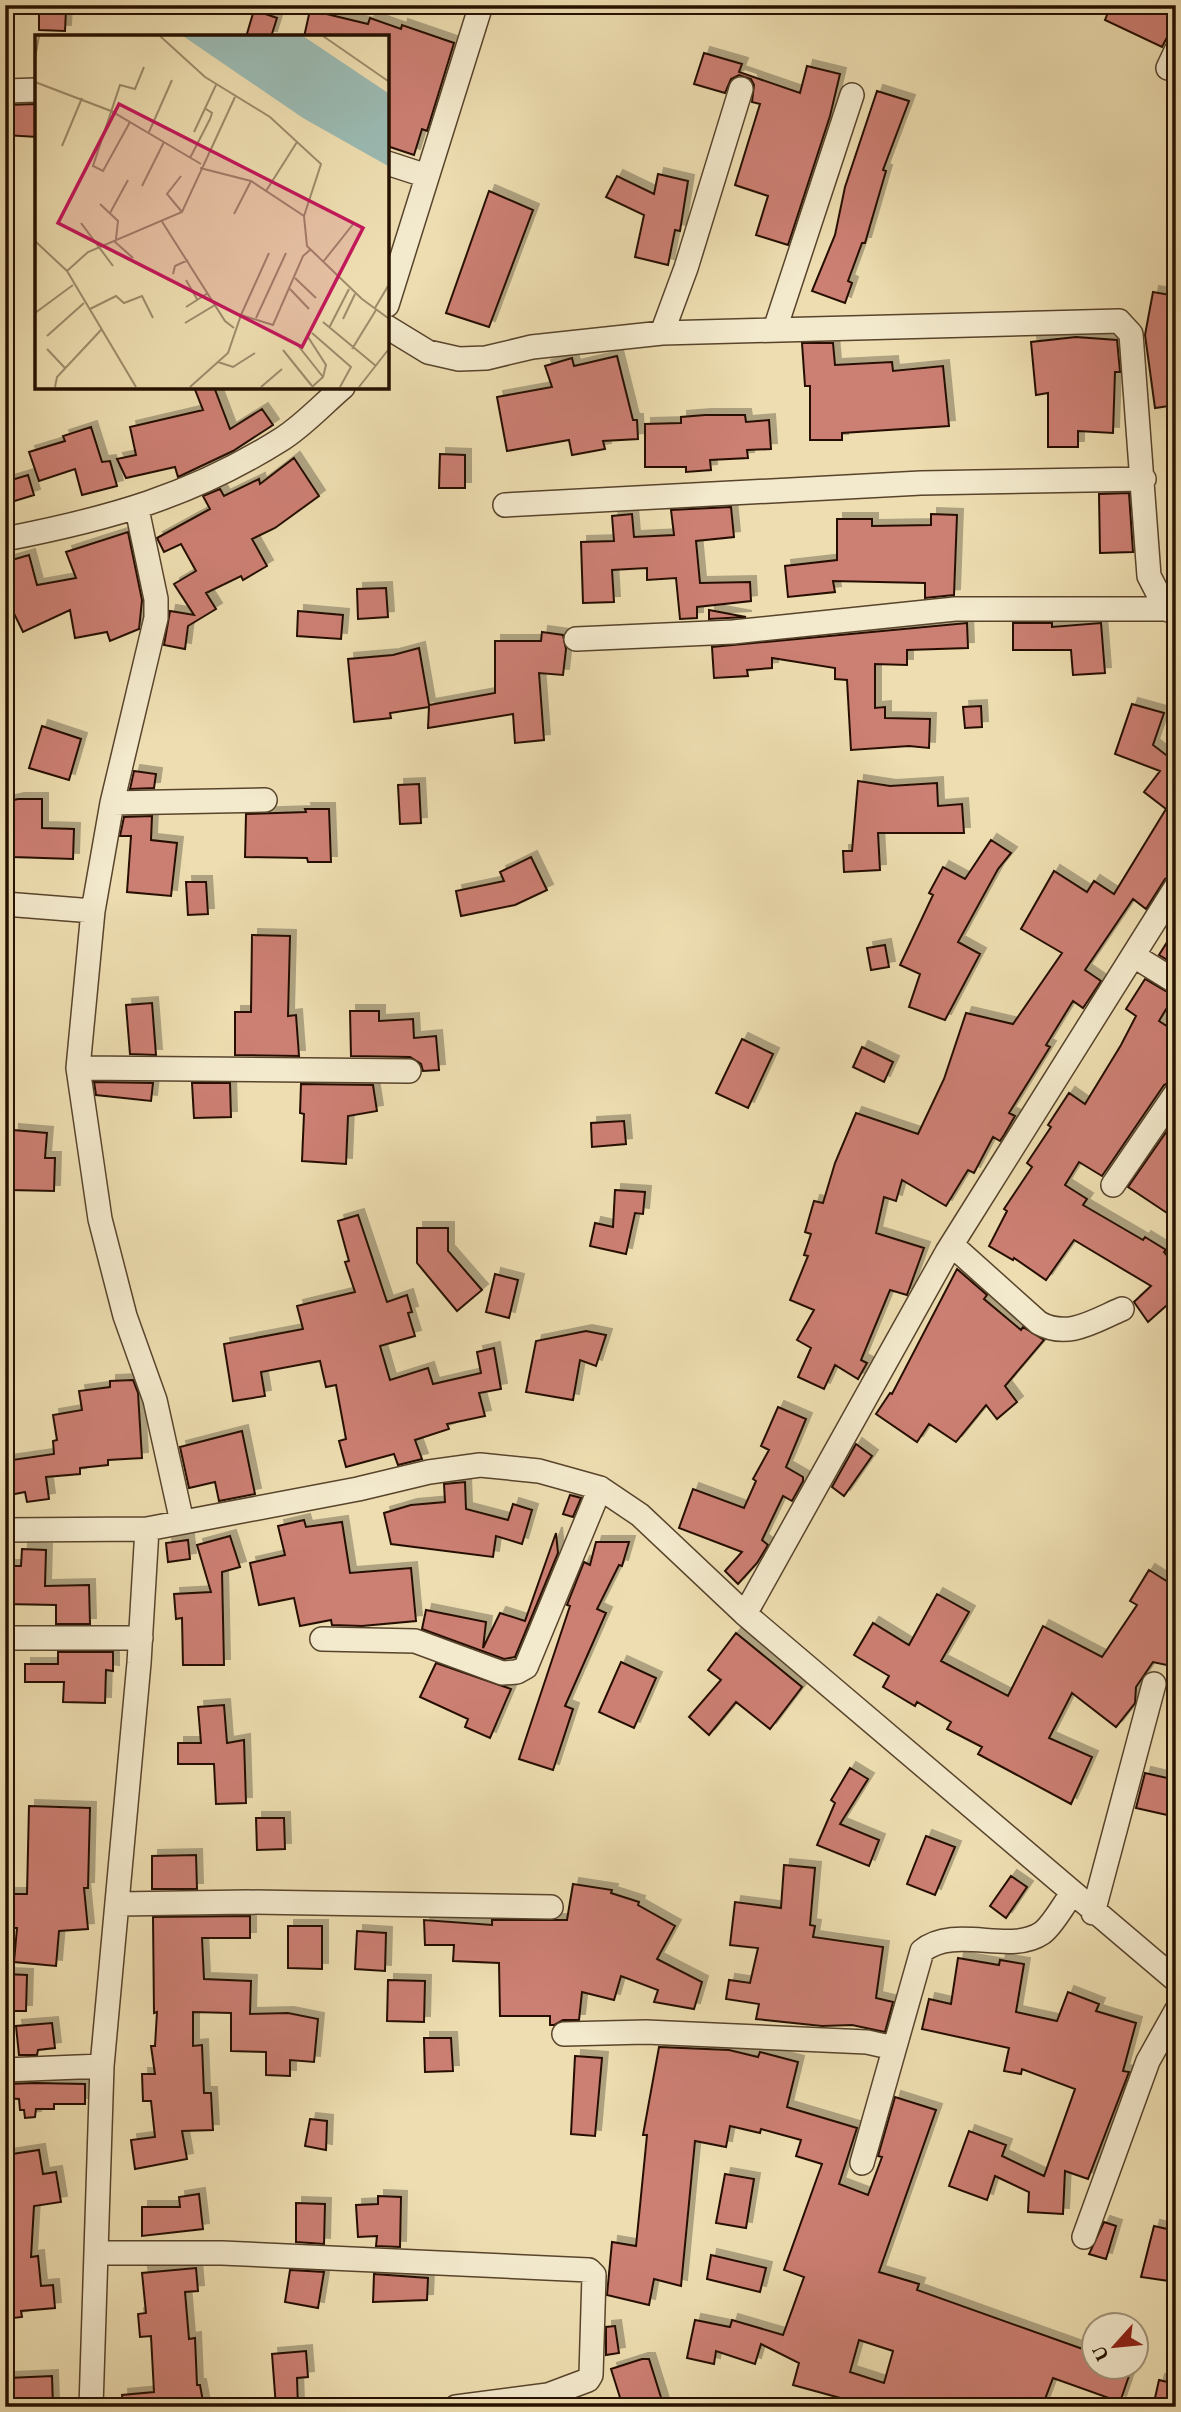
<svg xmlns="http://www.w3.org/2000/svg" width="1181" height="2412" viewBox="0 0 1181 2412" font-family="'EB Garamond',serif">
	<style>
		.building { fill: #cc7f73; stroke: #261100; stroke-width: 2; fill-rule: evenodd; filter: url(#shadow) }
		.lines { fill: none; stroke-linecap: round; stroke-linejoin: round }
		.minor-casing { stroke: #58442c; stroke-width: 26 }
		.minor { stroke: #f3e9cc; stroke-width: 23 }
		.inset-road { fill: none; stroke: #9d8b6a; stroke-width: 2 }
		.view { fill: #c2185b; fill-opacity: 0.15; stroke: #c2185b; stroke-width: 3.5 }
		.inset-edge { fill: none; stroke: #261100; stroke-width: 3.5 }
	</style>
	<defs>
		<filter id="shadow"><feDropShadow dx="6" dy="-6" stdDeviation="0" flood-color="#0004"/></filter>
	</defs>
	<rect width="100%" height="100%" fill="#edddb0"/>
	<filter id="stains"><feTurbulence type="fractalNoise" baseFrequency=".00286" numOctaves="4"/><feColorMatrix values="0 0 0 0 .2 0 0 0 0 .09 0 0 0 0 .02 0 0 0 .5 -.17"/></filter>
	<radialGradient id="worn" r=".72"><stop offset=".6" stop-color="#630" stop-opacity="0"/><stop offset="1" stop-color="#630" stop-opacity=".3"/></radialGradient>
	<!-- building -->
	<path class="building" d="M1111 5H1176V20L1162 47 1105 20Z
		M39 9 66 10 65 31 39 30Z
		M254 10 277 18 271 37H246Z
		M310 10 368 24 370 18 401 29 402 25 454 43 427 131 422 129 414 155 387 146V37H304Z
		M704 53 742 64 739 72 800 93 807 66 840 74 830 116 788 245 756 235 768 196 735 185 760 104 752 102 754 85 751 79 739 75 731 79 725 93 694 84Z
		M877 91 909 101 883 170 886 171 865 243H862L848 281 852 283 845 303 812 291 835 235 845 187Z
		M37 104V137L5 135V105Z
		M658 174 688 181 680 231 675 230 668 265 635 257 644 215 606 197 617 176 654 194Z
		M489 191 533 210 489 327 446 313Z
		M1153 292 1176 296V405L1155 408 1145 335Z
		M1076 337 1117 340 1120 372H1115L1113 433 1078 431V447H1048V393L1036 395 1031 342Z
		M802 343H833L835 365 892 362 893 371 943 366 949 426 842 433V440H810V386H805Z
		M617 356 633 420H637L638 439 603 441 605 449 572 455 569 440 507 451 497 397 552 387 545 366 572 358 574 366Z
		M194 387H214L230 429 262 409 273 425 233 451 178 477 175 467 126 478 117 459 136 455 130 427 203 410Z
		M705 415H745L746 422 769 420 771 449 747 450 748 458 710 460 711 470 686 472V467H645V424L681 423V417Z
		M91 427 102 462 110 461 117 486 82 495 75 469 39 481 29 452 65 441 63 436Z
		M440 454 465 455V488H439Z
		M294 458 319 496 275 528 252 539 267 566 243 580 241 576 206 593 216 609 188 626 185 649 164 645 170 611 194 615 174 584 196 571 181 544 164 552 157 538 210 509 203 496 220 489 224 496 259 479 260 484Z
		M28 475 34 495 5 504V482Z
		M1129 493 1133 552 1100 553 1099 494Z
		M731 507 734 537 696 541 700 583 750 582 751 601 697 607V618L680 619 676 578 647 580V568L612 570 614 602 583 603 581 542 614 541 612 516 632 514 634 537 674 535 671 510Z
		M931 514 957 515 954 595 925 598V583L833 581 835 592 788 597 785 566 837 560V519H872V526L931 525Z
		M128 532 142 600 139 629 110 641 107 632 75 638 70 610 23 632 5 595V562L29 555 37 585 76 578 66 552Z
		M386 588 388 617 358 619 357 589Z
		M709 610 746 617 709 619Z
		M298 611 343 615 341 639 297 636Z
		M967 623 968 648 907 650V665L875 664V708L885 707V718L930 719 929 748 909 746 851 750 847 680 835 679V668L772 658V668L747 670 748 676 714 678 712 647Z
		M1013 623H1052V627L1101 623 1105 673 1073 675 1071 650H1013Z
		M542 632 563 635 566 649 563 675 539 673 544 740 515 743 513 714 428 728 429 707 390 713 391 718 354 722 348 659 393 655 419 648 429 705 495 693V641H541Z
		M1132 704 1164 713 1153 745 1170 758 1176 751V873L1165 879 1146 909 1133 899 1085 970 1101 981 1083 1008 1073 1001 1046 1045 1050 1047 1009 1113 1015 1116 1004 1135 1000 1141 993 1137 974 1173 968 1170 946 1206 902 1180 896 1201 884 1197 876 1233 924 1248 907 1295 890 1290 861 1360 867 1363 858 1379 835 1365 824 1389 798 1377 811 1348 797 1340 814 1310 790 1300 808 1256 804 1255 811 1234 805 1232 814 1201 823 1203 835 1163 856 1113 918 1134 944 1079 966 1013 1013 1024 1062 953 1021 929 1054 871 1087 892 1094 881 1114 894 1166 809 1144 792 1160 771 1115 754Z
		M981 706 982 727 965 728 963 707Z
		M42 726 81 739 69 780 29 768Z
		M134 771 156 774 154 788 130 789Z
		M858 781 890 786 937 783 938 806 962 804 964 833H878L880 870 844 872 843 851H852Z
		M419 784 421 823 400 824 398 785Z
		M18 799H42V828L74 829 73 859 13 857 14 825H5V802Z
		M305 809H329L331 862H308L307 858 245 857 246 814 306 812Z
		M152 816 151 840 177 843 171 896 127 892 131 836H120L124 817Z
		M991 840 1011 853 998 869 958 942 980 954 945 1020 909 1007 920 974 900 965 933 895 929 893 943 867 965 879Z
		M531 857 547 890 515 905 461 916 456 891 504 881 500 872Z
		M186 882H206L208 914 188 915Z
		M1176 928V965L1159 955Z
		M252 935 290 936 288 1016 296 1015 299 1056 235 1055V1012H251Z
		M885 945 889 967 871 970 867 948Z
		M1145 979 1174 996 1159 1021 1176 1032V1079L1164 1085 1102 1176 1079 1162 1065 1185 1087 1199 1083 1205 1143 1240 1145 1237 1166 1250 1164 1252 1176 1266V1297L1148 1322 1134 1302 1151 1286 1074 1240 1046 1280 1014 1258 1013 1260 989 1246 1007 1211 1004 1209 1032 1167 1027 1163 1051 1127 1048 1125 1069 1093 1085 1104 1121 1045 1136 1016 1126 1009Z
		M152 1003 156 1055 130 1054 126 1005Z
		M350 1011H379V1021L413 1019 414 1038 436 1036 439 1070 423 1071 421 1064 410 1057 351 1056Z
		M742 1039 773 1054 748 1108 716 1093Z
		M862 1047 893 1062 884 1082 853 1067Z
		M94 1082 153 1083 151 1101 96 1095Z
		M192 1083H230L231 1117 194 1118Z
		M301 1084 373 1085 377 1111 348 1116 346 1164 302 1161 304 1114 300 1113Z
		M1176 1118V1219L1128 1187Z
		M624 1121 626 1144 592 1147 591 1123Z
		M13 1130 47 1133 45 1158H55L54 1191 10 1190Z
		M615 1190 645 1192 643 1214 635 1213 626 1254 590 1246 595 1223 613 1227Z
		M358 1215 387 1302 407 1295 412 1312 408 1313 415 1336 380 1346 390 1380 428 1368 433 1384 481 1373 477 1352 494 1348 501 1389 479 1393 485 1416 447 1424 449 1429 415 1440 422 1459 398 1465 394 1454 346 1467 339 1441 346 1439 336 1385 326 1387 320 1361 261 1372 265 1396 233 1401 224 1344 303 1329 297 1306 355 1292 345 1262 349 1261 338 1221Z
		M417 1228H448V1251L482 1290 457 1311 417 1263Z
		M957 1269 987 1295 984 1299 1021 1330 1023 1327 1044 1340 1005 1386 1017 1402 997 1419 986 1405 956 1442 929 1424 917 1442 876 1414 890 1393 892 1394Z
		M495 1274 518 1280 509 1318 486 1312Z
		M586 1331 606 1335 596 1366 580 1360 573 1400 526 1392 536 1341Z
		M133 1380 138 1393 142 1458 108 1460V1465L80 1468V1474L46 1477 49 1499 27 1502 25 1492 5 1496V1461L54 1454 53 1441 57 1440 53 1415 82 1410 79 1391 110 1387V1381Z
		M778 1407 806 1419 786 1467 803 1477V1481L792 1501 783 1496 762 1540 768 1545 757 1563 738 1584 725 1571 742 1552 679 1528 693 1489 744 1508 756 1481 753 1479 769 1450 761 1446Z
		M242 1431 255 1494 219 1501 215 1482 189 1488 180 1447Z
		M856 1444 872 1456 844 1496 832 1487Z
		M465 1482 466 1509 508 1520 513 1504 532 1510 522 1544 496 1536 493 1557 391 1544 384 1513 411 1505 445 1502 444 1484Z
		M570 1495 581 1498 573 1517 563 1514Z
		M304 1520 306 1527 342 1522 350 1573 411 1568 416 1621 362 1626 332 1625 331 1620 300 1626 294 1598 259 1605 250 1563 285 1555 278 1526Z
		M556 1533 558 1553 515 1657 504 1659 422 1629 426 1610 486 1622 483 1648 500 1613 525 1621Z
		M230 1536 240 1567 222 1572 224 1665H183L182 1618 176 1619 174 1594 211 1592 197 1545Z
		M188 1540 190 1559 168 1562 166 1543Z
		M596 1542H629L622 1566 619 1565 597 1609 606 1613 565 1706 573 1709 553 1770 519 1759 570 1606 567 1605 584 1562 590 1565Z
		M22 1549 46 1550 45 1586 89 1585 90 1624H56V1605L5 1604V1566H21Z
		M1149 1570 1176 1587V1667L1153 1662 1136 1687 1135 1703 1116 1727 1072 1693 1049 1738 1092 1757 1071 1804 978 1754 982 1747 947 1729 951 1722 917 1702 915 1706 883 1687 889 1676 854 1655 873 1623 909 1645 937 1594 969 1612 941 1661 1008 1696 1043 1626 1102 1657 1137 1605 1130 1601Z
		M736 1633 802 1687 770 1729 736 1702 709 1735 689 1717 721 1680 708 1670Z
		M58 1652H113V1671L106 1670 105 1703 63 1702 64 1682H25V1664H58Z
		M621 1662 656 1678 634 1728 599 1712Z
		M436 1663 511 1689 490 1738 465 1727 468 1719 420 1697Z
		M224 1705 227 1743 244 1740 246 1803 216 1804 214 1764H178V1743H201L198 1707Z
		M850 1768 868 1779 840 1824 879 1840 869 1866 817 1845 835 1803 831 1800Z
		M1145 1773 1176 1780V1817L1136 1808Z
		M29 1806 90 1808 88 1888H84L88 1929 59 1931 56 1966 14 1962 17 1928H5V1894H27Z
		M256 1818H284L285 1849 257 1850Z
		M926 1836 955 1847 935 1895 907 1884Z
		M196 1855 197 1889H152V1856Z
		M784 1865 815 1868 810 1925 815 1926 813 1937 883 1947 876 1998 893 2002 885 2032 852 2025 822 2026 756 2019 759 2004 726 1999 729 1980 750 1983 758 1948 730 1945 735 1902 781 1908Z
		M1011 1876 1027 1887 1006 1918 990 1906Z
		M573 1884 612 1890 611 1893 639 1902 638 1905 675 1926 657 1959 702 1982 694 2009 654 2002 658 1990 621 1976 614 2000 582 1992 579 2020H563L554 2025H550V2016H500L499 1963 453 1961 454 1945H425L424 1920 492 1925V1920H567Z
		M250 1916V1938H202L204 1979 251 1981 250 2014 288 2013 318 2019 314 2062 290 2060V2076L266 2075V2052L231 2051V2013L193 2012V2046L202 2045 204 2093H211L213 2130 182 2131 187 2159 135 2169 131 2140 155 2137 151 2101H143L142 2074H155L151 2046H155L157 2012 154 2013 153 1917Z
		M288 1926H322V1969L288 1968Z
		M357 1931 386 1933 385 1971 355 1969Z
		M958 1958 999 1965 1000 1960 1024 1964 1016 2012 1057 2021 1068 1992 1099 2004 1096 2011 1136 2023 1123 2071 1129 2072 1088 2179 1065 2171 1063 2214 1028 2212 1029 2192 995 2176 987 2200 949 2186 969 2131 1006 2145 1002 2156 1044 2176 1075 2089 1022 2069 1021 2074 1004 2071 1009 2048 922 2029 929 1999 951 2004Z
		M5 1974 27 1975 26 2011H5Z
		M388 1980 425 1981 424 2022 387 2021Z
		M52 2023 55 2048 38 2050 37 2055H19L16 2026Z
		M424 2038H451L453 2071 425 2072Z
		M659 2047 729 2050 758 2057 760 2052 798 2062 787 2107 857 2128 839 2184 868 2195 882 2157 878 2156 895 2097 936 2110 879 2272 919 2284 917 2290 1094 2353V2367H1132L1120 2402 1053 2378 1042 2407H856L843 2402 844 2399 793 2385 799 2363 761 2344 755 2364 716 2351 714 2364 687 2358 695 2320 730 2327 732 2320 783 2335 804 2277 784 2270 822 2164 796 2156 801 2140 761 2129 760 2133 730 2126 726 2147 695 2141 681 2286 654 2279 649 2305 607 2295 612 2242 636 2246 647 2135H643ZM859 2340 893 2351 884 2383 850 2372Z
		M575 2056 602 2058 595 2136 571 2134Z
		M36 2083 85 2084V2104H54V2109H36L35 2117 25 2118 24 2110H20L19 2099 5 2098V2084Z
		M310 2119 327 2121 326 2150 305 2146Z
		M39 2150 43 2174 56 2172 61 2202 34 2206 31 2257 38 2256 41 2286 53 2285 55 2308 21 2311 22 2317 5 2319V2155Z
		M725 2174 754 2179 746 2228 716 2223Z
		M199 2194 203 2229 142 2236V2207H180L179 2197Z
		M378 2196 401 2197 400 2247 376 2246 377 2236 358 2237 356 2205 378 2204Z
		M296 2203 325 2204 324 2244 296 2242Z
		M1104 2222 1116 2226 1106 2259 1089 2254Z
		M1154 2226 1176 2231V2282L1141 2277Z
		M711 2255 766 2268 760 2292 707 2279Z
		M196 2268 198 2291 185 2292 189 2339 195 2338 197 2385H200L204 2407H123L122 2395 154 2392 151 2336 140 2337 138 2314 146 2313 142 2273Z
		M290 2270 324 2272 318 2308 285 2302Z
		M374 2274 428 2278 427 2300 373 2302Z
		M615 2326 619 2353 606 2355V2327Z
		M306 2351 308 2377 297 2378 298 2407H276L272 2354Z
		M642 2359H649L664 2407H623L611 2369Z
		M52 2376 53 2406 10 2407 8 2378Z
		M1159 2380 1176 2384V2407H1153Z"/>
	<g class="lines">
		<!-- minor casing -->
		<g class="minor-casing">
			<path id="minor" d="M1168 68 1176 51
				M5 91 37 90
				M387 163 427 176
				M387 305 481 5
				M387 327 428 352 459 359 486 358 532 347 662 333 1119 321 1131 334 1149 576 1166 609 1176 613
				M775 329 852 95
				M662 333 686 268 741 89
				M505 505 921 483 1144 479
				M137 509 156 599V618L112 803 93 911 78 1068 100 1219 125 1316 155 1400 182 1522
				M5 539C108 519 192 496 282 439 304 425 323 404 343 387
				M576 639 733 632 955 609H1166
				M112 803 265 800
				M5 904 93 911
				M1134 956 1176 982
				M78 1068 409 1071
				M1113 1185 1176 1093
				M952 1245 1039 1323C1068 1339 1094 1321 1122 1309
				M5 1530 147 1529 358 1489 429 1472 480 1465 539 1471 600 1488 640 1515 745 1614 1176 1980
				M745 1614 947 1252 1176 887
				M5 1638H141
				M322 1639 415 1641 502 1673 517 1672 526 1667 600 1488
				M119 1904 247 1902 551 1907
				M1093 1913 1154 1684
				M564 2034 646 2032 867 2042 894 2048
				M5 2070 102 2066
				M862 2163 922 1951C955 1924 1010 1955 1042 1933 1053 1925 1063 1905 1072 1894
				M1084 2237 1148 2061 1176 2011
				M96 2253H222L589 2270 594 2275 591 2375 588 2380 548 2395 456 2407
				M91 2407 102 2066 139 1663 147 1529"/>
		</g>
		<!-- minor -->
		<use href="#minor" class="minor"/>
	</g>
	<!-- overview -->
	<g transform="translate(35 35)">
		<rect width="354" height="354" fill="#edddb0"/>
		<path d="M148 1H268L353 58V131L268 83Z" fill="#9bbab2"/>
		<path class="inset-road" d="M125 1 170 42 235 82 286 129 269 181 272 211 327 264 353 283M288 1 353 46M0 23 4 1M0 47 76 76 166 129M95 87 68 136 58 131 85 50 100 54 109 32M114 97 137 45M159 97 181 50M27 111 47 63M155 123 175 84 177 78 171 74M165 133 216 146 269 181M146 141 132 159 147 177M107 151 129 107M231 156 262 107M65 169 83 186 81 204M75 178 93 145M199 179 216 146M126 185 190 286 199 293M46 188 78 231M0 206 32 236 101 352M79 206 98 223M288 227 319 188M32 236 53 217 147 177 200 62M138 239 140 231 153 225M260 243 281 263M151 245 162 264M255 254 274 274M151 272 173 258M340 273 353 251M55 274 81 261 89 268 107 261 118 283M0 278 38 250M206 280 234 218M221 283 251 218M308 284 320 259M288 287 341 331M150 288 180 270M294 293 314 254M277 298 316 332 305 352M12 301 49 268M273 302 291 330 288 342 277 352M261 308 288 342M12 314 30 333M317 314 341 275M248 315 277 351M183 327 198 332 220 318M20 352 22 342 66 295M155 352 193 318 206 280 238 290 268 221 275 215M226 352 247 334M324 352 353 315"/>
		<path class="view" d="M84 69 328 193 267 312 23 188Z"/>
		<rect width="354" height="354" class="inset-edge"/>
	</g>
	<!-- margin -->
	<rect width="1181" height="2412" fill="none" stroke="#edddb0" stroke-width="28"/>
	<rect x="7" y="7" width="1167" height="2398" fill="none" stroke="#261100" stroke-width="3.5"/>
	<rect x="14" y="14" width="1153" height="2384" fill="none" stroke="#261100" stroke-width="2"/>
	<!-- north arrow -->
	<g transform="translate(1115 2346) rotate(243)"><circle r="33" fill="#f3e9cc" stroke="#a1937a" stroke-width="2"/>
	<path d="M0-5L12 26L0 18L-12 26Z" fill="#8f2418"/>
	<text y="-10" font-size="19" font-weight="bold" text-anchor="middle" fill="#261100">U</text>
	</g>
	<rect width="100%" height="100%" filter="url(#stains)"/>
	<rect width="100%" height="100%" fill="url(#worn)"/>
</svg>
